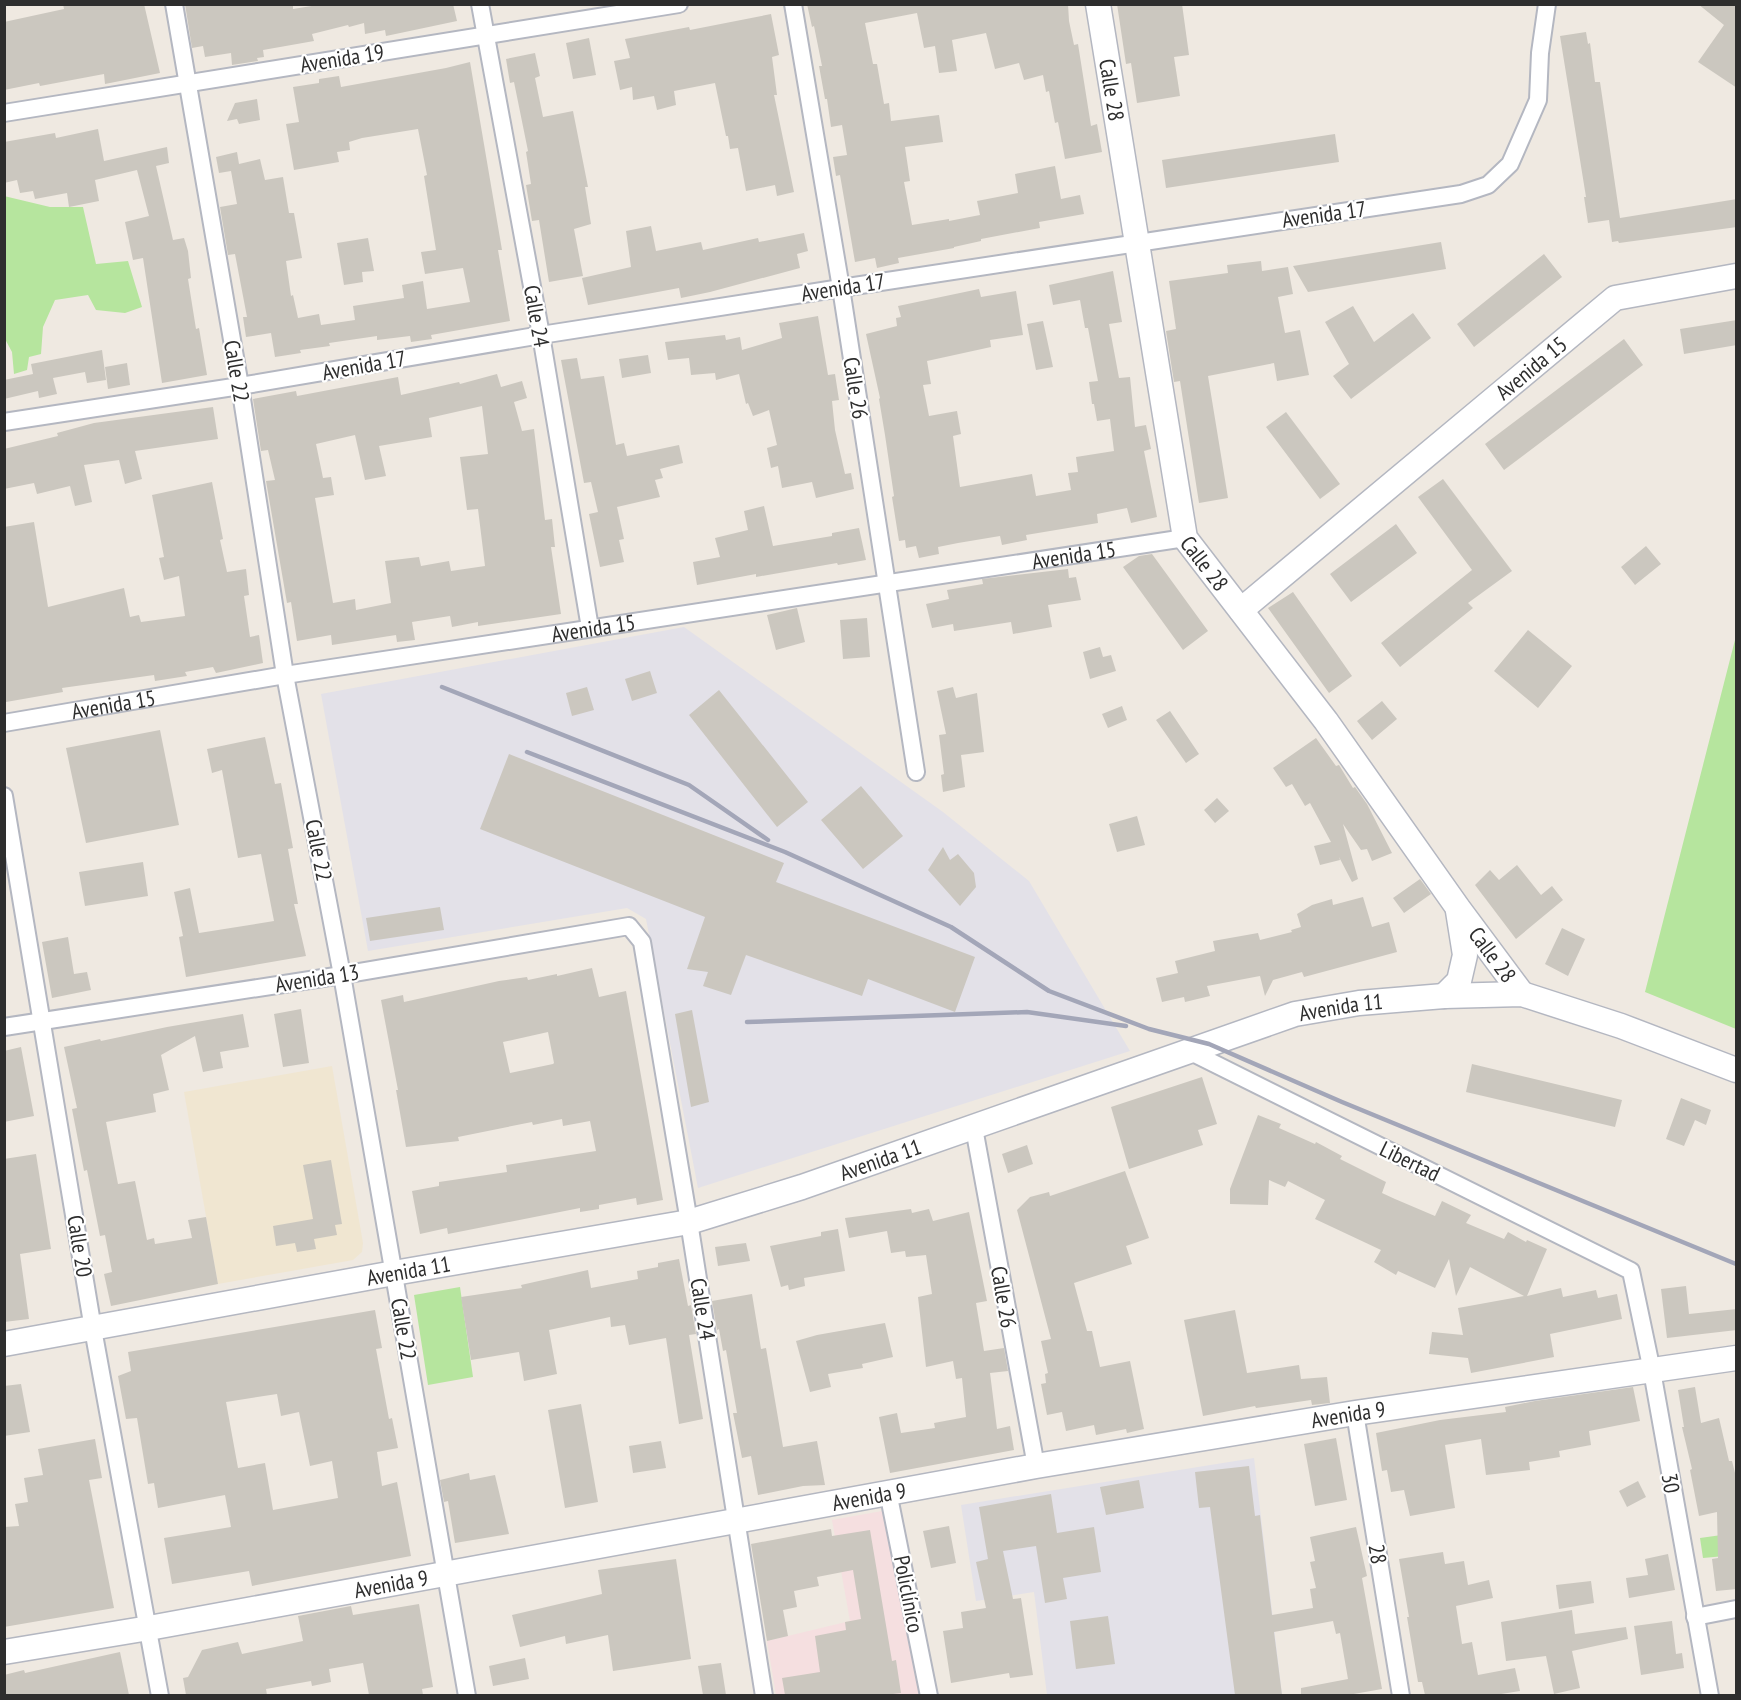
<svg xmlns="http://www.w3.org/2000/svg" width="1741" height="1700" viewBox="0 0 1741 1700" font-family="'PT Sans Narrow',sans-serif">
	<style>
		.industrial { fill: #e3e1e8 }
		.education { fill: #f0e6d1 }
		.medical { fill: #f5dfe0 }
		.green { fill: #b6e59e }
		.building { fill: #cbc7bf; fill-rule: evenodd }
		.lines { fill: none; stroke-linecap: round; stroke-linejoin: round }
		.street-casing { stroke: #b4b7c1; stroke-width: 20 }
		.secondary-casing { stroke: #b4b7c1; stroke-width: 27 }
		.street { stroke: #fff; stroke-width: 16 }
		.secondary { stroke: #fff; stroke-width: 24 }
		.rail { stroke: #a3a6b8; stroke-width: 4.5 }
		.labels { text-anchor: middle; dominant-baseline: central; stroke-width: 4.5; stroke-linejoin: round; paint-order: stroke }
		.street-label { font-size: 22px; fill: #2e2e2e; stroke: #fff }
	</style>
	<rect width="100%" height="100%" fill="#efe9e1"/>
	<!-- industrial -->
	<path class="industrial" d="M684 627 943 812 1029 881 1130 1051 698 1188 646 919 627 908 368 951 321 694Z
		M1254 1458 1282 1695H1047L1034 1592 976 1601 961 1505Z"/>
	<!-- education -->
	<path class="education" d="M332 1066 363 1243 362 1252 353 1260 218 1284 184 1092Z"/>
	<!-- medical -->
	<path class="medical" d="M882 1511 919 1695H776L767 1641 850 1621 832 1520Z"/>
	<!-- green -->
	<path class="green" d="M4 196 50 207H83L96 264 128 261 142 307 125 313 96 310 88 295 55 300 43 327 41 354 29 357 27 370 14 374 12 352 5 339Z
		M1736 636V1029L1645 992Z
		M460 1287 473 1377 428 1385 414 1295Z
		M1736 1533V1555L1703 1558 1700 1538Z"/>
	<!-- building -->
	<path class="building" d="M63 4H144L160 73 105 84 104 74 40 86 39 83 4 90V22L64 9Z
		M185 4H293V9L324 4H453L457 21 386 36 385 30 365 34 364 23 349 27 348 25 312 34 314 41 263 50 264 57 257 58 258 61 232 65 231 53 205 57 203 46 192 48Z
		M807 4H1068L1069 21 1074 45 1078 44 1091 126 1097 124 1102 152 1065 159 1058 122 1055 123 1049 91 1046 92 1043 75 1024 80 1019 63 995 69 986 33 952 40 957 71 939 73 935 46 924 48 917 13 865 23 873 64H877L884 104 889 103 891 121 939 115 943 142 905 147 910 181 904 182 912 225 949 219V221L980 215 977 201 1018 193 1015 174 1055 166 1061 199 1080 195 1084 214 1039 222 1040 228 981 239V241L954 247V248L898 258 899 263 877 268 875 258 855 262 840 175 836 176 833 157 847 155 842 125 831 127 827 99H825L819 66H822L814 26 812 27Z
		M1117 4H1182L1189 55 1174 57 1180 96 1137 103 1131 63 1126 64Z
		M1698 4H1737V88L1698 62 1724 25Z
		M771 14 779 55 772 57 777 95H774L794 192 777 196 775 185 746 191 738 148 730 149 728 136H726L715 83 674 91 676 105 657 110 654 96 633 100 632 87 620 90 614 61 630 58 625 39 689 27 690 30Z
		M1586 32 1588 44 1590 43 1595 82H1600L1620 218 1737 199V227L1619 243 1618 241 1612 242 1609 220 1588 223 1584 197H1586L1560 36Z
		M589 38 596 75 573 79 566 43Z
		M535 53 540 76 535 78 543 117 573 111 588 187H585L591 224 574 229 583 276 549 282 539 220 532 221 526 185 531 184 526 152 528 151 514 82 510 83 506 59Z
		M470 62 502 250H498L510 321 431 335 432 339 411 342 410 336 377 340V336L329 343 330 346 300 350 301 353 275 357 271 333 246 337 243 317H247L235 254 228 255 220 207 237 204 231 171 219 173 216 157 237 152 239 164 260 159 265 180 283 177 289 213H294L302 258 286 261 291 296 293 295 298 318 319 314 321 325 355 320 353 306 404 298 402 285 423 281 427 309 470 302 463 268 425 274 421 252 436 250 424 176 427 175 418 129 362 138 349 142 350 150 337 152 339 162 294 170 286 124 299 122 293 87 319 83V79L339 76 341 87 446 68Z
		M257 99 260 120 239 124 237 119 227 121 235 103Z
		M98 129 104 161 167 147 169 163 156 166 173 240 184 238 188 251 191 278 188 279 196 329 199 328 207 375 162 383 143 258 133 260 125 222 149 216 137 170 95 180 99 201 69 207 67 193 35 199 33 191 20 193 17 180 4 183V142L55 133 56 138Z
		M1335 134 1339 162 1166 188 1162 160Z
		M651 226 656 251 701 242 703 250 758 238 759 242 804 233 808 251 797 254 800 268 710 292 681 298 679 288 588 305 582 278 631 267 626 231Z
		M368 238 374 271 362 272 363 282 344 285 337 243Z
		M1441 242 1446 269 1308 292 1293 266Z
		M1544 254 1562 277 1474 347 1457 324Z
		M1261 261 1262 271 1288 267 1293 294 1278 297 1285 333 1300 330 1309 375 1277 381 1274 363 1208 376 1228 498 1199 503 1180 381 1174 382 1166 331 1176 329 1169 281 1228 273 1227 265Z
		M1113 271 1122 322 1109 324 1119 378 1130 377 1135 427 1146 425 1151 449 1144 451 1157 517 1131 523 1127 508 1097 514 1098 523 1026 535 1027 540 1002 545 1000 536 958 543 938 547 939 554 919 558 916 546 906 548 905 540 899 541 892 497 894 496 885 435 879 399 880 398 866 334 897 326 896 318 901 317 898 306 979 289 981 297 1016 291 1023 335 990 340 991 347 927 361 931 384 923 385 929 416 957 411 961 434 953 436 960 487 1032 474 1036 496 1071 490 1068 473 1078 472 1076 457 1114 451 1110 419 1097 421 1094 404H1092L1089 382 1098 381 1088 328H1085L1080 300 1053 305 1049 285Z
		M1353 306 1374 342 1413 313 1431 338 1351 399 1333 376 1349 364 1325 322Z
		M818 316 828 375 835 374 839 400 832 401 835 430 845 474 851 473 854 489 816 498 812 482 782 488 778 466 771 468 767 448 777 445 769 410 753 416 748 403 746 404 739 374 716 380 715 373 691 375 689 358 668 360 665 342 725 335 726 340 740 337 742 350 782 338 779 323Z
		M1737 320V345L1684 354 1680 329Z
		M1043 321 1053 367 1036 370 1027 324Z
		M1624 339 1643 365 1504 470 1485 444Z
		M102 350 106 380 87 383 85 372 53 378 57 394 39 398 38 391 4 399V380L33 374 31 364Z
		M648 355 651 373 622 378 619 359Z
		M577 358 581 379 604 376 616 445 624 443 627 456 679 445 683 463 660 469 663 478 655 480 660 497 617 507 624 539 619 540 624 562 600 567 589 514 598 512 591 482 584 483 561 360Z
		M127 363 130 385 108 389 105 367Z
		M497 374 501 387 522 381 527 398 514 402 522 431 534 429 545 520 552 519 555 547H551L561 614 478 626V622L452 627 450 616 412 622 415 640 397 642 396 635 332 645 331 635 297 641 291 602 287 603 266 481 275 480 268 450 261 451 253 399 296 391 297 396 398 377 401 395 459 382 460 384ZM482 406 488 454 460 457 467 510 478 509 485 566 451 571 449 561 421 566 419 557 385 561 391 603 356 610 355 599 333 603 315 498 334 495 331 477 323 478 316 444 355 435 365 480 386 476 379 446 432 437 429 418Z
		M213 407 218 439 135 451 142 479 125 484 119 460 84 465 92 502 75 506 70 486 37 494 34 483 4 489V449L58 436 57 433 94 423Z
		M1286 412 1340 484 1320 499 1266 427Z
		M1443 479 1512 571 1468 603 1473 608 1400 667 1381 643 1472 570 1418 497Z
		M212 482 223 539 220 540 227 572 246 569 249 595 244 596 250 637 259 635 263 663 216 673 213 667 185 672 187 676 155 681 154 675 62 688 63 692 6 702 4 694V527L34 522 48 607 124 588 130 617 139 615 141 622 185 616 179 576 164 580 159 558 164 557 152 495Z
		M764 506 773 546 832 536V533L859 528 866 560 838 565 837 563 756 577V574L697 585 693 562 720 557 715 538 748 530 744 511Z
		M1396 524 1417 553 1351 602 1330 574Z
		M1646 546 1661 564 1635 585 1621 567Z
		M1152 554 1208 631 1183 650 1123 567 1139 556Z
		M1068 569 1069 578 1076 577 1081 600 1048 605 1052 627 1013 634 1011 622 954 631 953 624 932 628 926 604 949 599 947 590 983 584 982 579Z
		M1293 592 1352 676 1329 693 1268 608Z
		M797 608 805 642 776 650 767 615Z
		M867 618 870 657 843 659 840 620Z
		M1528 630 1572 666 1538 708 1494 671Z
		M1100 647 1103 657 1111 655 1116 671 1090 679 1083 652Z
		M650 671 657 693 632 701 625 679Z
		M587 687 594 710 572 716 566 693Z
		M953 687 956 698 977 693 984 752 961 755 965 787 943 792 941 775 944 774 939 735 946 734 937 691Z
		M719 690 808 802 777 827 689 715Z
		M1382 701 1397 719 1372 740 1357 721Z
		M1122 706 1127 720 1108 728 1102 714Z
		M1170 711 1199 754 1186 763 1156 720Z
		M160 730 179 825 86 843 66 748Z
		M265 737 275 784 281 783 293 848 288 849 298 904H294L306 956 186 977 179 937 183 936 174 892 190 888 199 933 274 921 261 854 238 858 222 770 212 773 207 749Z
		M1316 738 1336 766 1339 765 1353 788 1355 787 1367 804 1392 853 1372 861 1367 849 1361 850 1343 824 1358 879 1352 882 1339 857 1340 860 1320 865 1314 846 1331 842 1310 803 1305 806 1292 784 1286 787 1273 768Z
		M509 754 784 863 776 882 975 957 955 1012 868 979 862 996 746 955 731 995 703 986 708 972 687 969 705 917 480 829Z
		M861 786 903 836 863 869 821 820Z
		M1217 798 1229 811 1215 823 1204 810Z
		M1137 816 1145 845 1117 852 1109 824Z
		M943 847 950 860 958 854 974 873 976 887 960 906 928 870Z
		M143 862 148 896 85 906 79 872Z
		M1517 865 1541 895 1552 886 1563 900 1516 939 1475 885 1490 870 1499 880Z
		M1420 879 1431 894 1404 913 1393 898Z
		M1363 897 1372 927 1389 922 1397 952 1304 977 1302 972 1273 980 1265 996 1260 976 1207 986 1210 996 1185 1002 1184 997 1162 1002 1156 978 1178 973 1175 961 1215 951 1213 941 1258 933 1260 940 1292 932 1291 930 1301 927 1297 914 1312 905 1332 899 1333 905Z
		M440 907 444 930 370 941 366 918Z
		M1562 928 1585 939 1568 976 1545 964Z
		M68 937 74 974 87 972 91 990 52 998 42 942Z
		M592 968 599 997 626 991 663 1200 637 1205 636 1198 599 1205V1209L580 1212V1208L448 1234 447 1228 420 1234 412 1191 439 1186V1182L507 1172 506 1165 596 1151 590 1121 563 1126 562 1119 533 1125 532 1122 458 1137 459 1141 406 1147 396 1090H398L381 1000 403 995 404 1002 499 981 527 977 528 980 557 974V976ZM548 1032 554 1063 553 1064 510 1073 503 1042Z
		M301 1009 309 1063 283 1067 274 1014Z
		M692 1010 709 1102 691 1107 675 1014Z
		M243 1014 249 1047 220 1052 223 1068 203 1072 195 1036 161 1055 169 1090 153 1094 156 1112 106 1122 118 1184 135 1181 147 1240 154 1238 155 1244 192 1238 188 1220 206 1217 218 1284 111 1306 104 1274 112 1272 105 1235 100 1236 87 1170 84 1171 72 1109 77 1108 64 1047 100 1039 101 1041 167 1027Z
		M21 1047 34 1116 4 1122V1051Z
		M1472 1064 1622 1100 1615 1127 1466 1092Z
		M1202 1077 1217 1124 1198 1130 1203 1145 1129 1169 1111 1107Z
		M1681 1098 1711 1110 1706 1125 1695 1120 1684 1146 1666 1139Z
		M1258 1115 1281 1124 1279 1128 1315 1144 1316 1142 1342 1156 1340 1159 1386 1182 1382 1193 1395 1199 1435 1216 1442 1201 1471 1215 1466 1223 1504 1239 1508 1232 1526 1242 1527 1240 1547 1249 1527 1296 1561 1288 1563 1297 1596 1290 1598 1298 1617 1294 1622 1319 1550 1334 1554 1357 1471 1373 1468 1358 1429 1354 1432 1332 1463 1335 1458 1308 1524 1296 1470 1267 1456 1296 1449 1259 1435 1288 1398 1271 1396 1275 1374 1262 1381 1250 1315 1219 1325 1200 1288 1181 1285 1187 1269 1180 1268 1205 1230 1204V1189Z
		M1027 1145 1033 1164 1008 1173 1002 1154Z
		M36 1154 51 1249 20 1254 29 1319 4 1322V1159Z
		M331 1160 342 1224 335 1225 337 1235 314 1239 316 1249 297 1252 295 1243 276 1246 273 1226 313 1219 303 1165Z
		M1125 1171 1149 1238 1126 1246 1132 1264 1074 1283 1087 1331H1092L1100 1367 1130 1361 1144 1429 1127 1433 1126 1429 1096 1435 1094 1425 1066 1431 1062 1412 1047 1415 1041 1384 1046 1383 1045 1374 1048 1373 1041 1341 1051 1339 1017 1210 1030 1197 1049 1192 1050 1196Z
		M911 1209 912 1213 929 1209 933 1221 969 1212 987 1301 976 1303 984 1351 1004 1348 1008 1371 990 1373 997 1429 1010 1426 1014 1450 890 1473 879 1417 897 1413 901 1433 935 1428 934 1423 966 1417 962 1378 956 1379 953 1361 926 1367 918 1297 932 1294 926 1255 906 1257 905 1251 891 1253 887 1231 849 1238 845 1218Z
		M838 1229 845 1271 804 1278 805 1286 789 1290 788 1285 781 1287 770 1246 821 1236V1232Z
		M746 1243 750 1261 718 1266 715 1247Z
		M679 1259 688 1306 691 1305 696 1334 689 1335 703 1419 679 1424 666 1338 629 1345 625 1325 611 1327 610 1317 549 1330 557 1374 524 1381 519 1352 471 1360 461 1297 522 1288 521 1285 588 1270 591 1288 638 1279 637 1271 658 1267V1263Z
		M1686 1286 1689 1314 1737 1309V1330L1667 1338 1661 1289Z
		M752 1294 761 1349 766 1348 783 1447 817 1441 825 1485 803 1486 758 1495 751 1456 742 1458 733 1413H737L726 1350 723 1351 719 1329 717 1330 712 1301Z
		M375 1310 382 1348 376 1349 389 1419 392 1418 398 1448 377 1452 382 1486 397 1482 411 1556 252 1586 249 1571 172 1584 164 1538 231 1527 225 1495 158 1508 154 1483 148 1484 137 1418 126 1419 118 1376 131 1371 128 1352ZM277 1394 281 1416 299 1412 310 1466 332 1461 338 1498 273 1510 265 1463 238 1468 226 1402Z
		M1235 1310 1247 1373 1299 1365 1301 1379 1327 1377 1330 1403 1312 1405 1311 1400 1256 1408 1255 1406 1203 1416 1184 1320Z
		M885 1323 893 1357 862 1364 863 1368 828 1374 831 1387 810 1392 796 1341 817 1335Z
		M21 1384 30 1432 4 1436V1386Z
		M1633 1387 1640 1421 1589 1431 1591 1445 1559 1451 1560 1457 1529 1462 1530 1470 1486 1475 1481 1439 1445 1445 1455 1508 1410 1516 1404 1490 1391 1492 1387 1470 1382 1471 1376 1433 1440 1420 1506 1412 1505 1407 1535 1401Z
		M1695 1387 1701 1423 1719 1418 1729 1461H1732L1737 1481V1589L1716 1591 1712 1559 1718 1558 1717 1512 1699 1516 1690 1470 1692 1469 1682 1427H1684L1678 1390Z
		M581 1404 598 1502 565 1508 548 1410Z
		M1336 1438 1347 1500 1315 1506 1304 1444Z
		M95 1439 102 1478 89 1480 114 1608 4 1627V1527L19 1526 15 1504 28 1502 24 1478 43 1475 38 1449Z
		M661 1441 666 1468 633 1473 629 1446Z
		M1249 1466 1255 1516 1260 1515 1272 1615 1313 1608 1310 1589 1316 1588 1310 1562 1315 1561 1310 1537 1356 1527 1367 1576 1362 1578 1382 1689 1348 1695H1301V1688L1348 1679 1340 1633 1336 1634 1333 1621 1274 1632 1282 1695H1235L1210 1507 1199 1508 1195 1472Z
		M469 1473 470 1480 495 1475 509 1534 455 1543 448 1501 444 1502 440 1480Z
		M1139 1480 1144 1508 1106 1515 1100 1487Z
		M1638 1481 1646 1497 1627 1507 1619 1491Z
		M1051 1494 1057 1533 1094 1527 1101 1572 1063 1578 1067 1599 1045 1603 1036 1546 1003 1551 1013 1599 1021 1598 1033 1675 1010 1678 1009 1673 951 1683 943 1631 963 1628 961 1612 986 1608 976 1562 988 1559 979 1507Z
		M949 1526 956 1563 931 1568 923 1531Z
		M831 1529 832 1536 870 1530 892 1661 896 1660 901 1693 885 1695H785L782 1678 820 1672 815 1636 846 1630 845 1622 861 1619 853 1570 817 1577 819 1586 794 1591 797 1607 783 1610 788 1636 767 1641 751 1544Z
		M1443 1552 1445 1564 1464 1561 1468 1585 1489 1580 1493 1598 1456 1606 1462 1644 1472 1642 1478 1675 1515 1668 1520 1691 1495 1695H1425L1422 1682H1418L1407 1617H1409L1399 1559Z
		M1668 1554 1675 1590 1629 1598 1626 1578 1648 1575 1645 1559Z
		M676 1559 691 1659 613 1671 608 1635 566 1644 565 1636 520 1647 512 1615 602 1594 598 1570Z
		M1591 1581 1594 1603 1559 1609 1556 1585Z
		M419 1604 433 1687 422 1689 423 1695H369L363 1663 329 1669 331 1682 312 1686 311 1681 266 1689 267 1695H186L183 1678 188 1677 202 1650 238 1642 242 1654 303 1641 298 1616 351 1606 353 1615Z
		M1572 1610 1575 1634 1626 1627 1628 1639 1572 1651 1580 1688 1554 1694 1546 1656 1506 1661 1501 1622Z
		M1108 1616 1115 1664 1076 1669 1070 1621Z
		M1672 1621 1676 1654 1682 1653 1684 1668 1641 1675 1634 1626Z
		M120 1652 129 1695H4V1675L24 1670 25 1673Z
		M525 1658 529 1679 493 1686 489 1666Z
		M721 1663 726 1695H703L698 1666Z"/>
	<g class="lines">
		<!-- street casing -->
		<g class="street-casing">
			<g id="street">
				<path d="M174 4 240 386 285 675 342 975 467 1696"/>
				<path d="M480 4 541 335 590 628"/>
				<path d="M793 4 841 288 916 772"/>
				<path d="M4 113 679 4"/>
				<path d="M4 422 240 386 541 335 841 288 1461 194 1488 185 1510 164 1538 100 1540 53 1547 4"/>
				<path id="s1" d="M4 723 285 675 1185 538"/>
				<path d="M4 796 93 1329 160 1696"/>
				<path d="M4 1027 342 975 629 926 642 942 689 1222 764 1696"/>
				<path d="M1189 1051 1631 1271 1652 1371 1710 1696"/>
				<path d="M974 1128 1036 1466"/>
				<path d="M1355 1413 1401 1696"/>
				<path d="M888 1492 929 1696"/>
				<path d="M1695 1617 1736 1609"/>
			</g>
		</g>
		<!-- secondary casing -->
		<g class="secondary-casing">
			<g id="secondary">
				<path id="s2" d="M1098 4 1185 538 1326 721 1458 908 1522 994"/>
				<path id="s3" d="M1241 610 1615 298 1736 276"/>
				<path d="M1444 996 1459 981 1465 955 1458 911"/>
				<path id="s4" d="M4 1344 394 1273 689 1222 802 1187 1295 1014 1359 1003 1444 996 1522 994 1621 1026 1736 1070"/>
				<path id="s5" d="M4 1652 149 1628 1036 1466 1355 1413 1736 1358"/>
			</g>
		</g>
		<!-- street -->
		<use href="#street" class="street"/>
		<!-- secondary -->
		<use href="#secondary" class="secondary"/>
		<!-- rail -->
		<path class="rail" d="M442 687 689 785 768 840
			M527 752 785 852 951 927 1049 991 1149 1029 1209 1044 1342 1102 1736 1264
			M747 1022 1027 1012 1126 1026"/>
	</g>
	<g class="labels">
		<!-- street labels -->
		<g class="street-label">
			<text transform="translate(342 58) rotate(-9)">Avenida 19</text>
			<text stroke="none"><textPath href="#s2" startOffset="87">Calle 28</textPath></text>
			<text transform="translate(1324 214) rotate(-8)">Avenida 17</text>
			<text transform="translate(843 287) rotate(-9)">Avenida 17</text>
			<text transform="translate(537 316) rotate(80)">Calle 24</text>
			<text transform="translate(364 365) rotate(-10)">Avenida 17</text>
			<text stroke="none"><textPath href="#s3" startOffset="378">Avenida 15</textPath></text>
			<text transform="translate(237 371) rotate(80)">Calle 22</text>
			<text transform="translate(856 388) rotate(81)">Calle 26</text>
			<text stroke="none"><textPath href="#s1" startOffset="1083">Avenida 15</textPath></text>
			<text stroke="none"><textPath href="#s2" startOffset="573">Calle 28</textPath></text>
			<text stroke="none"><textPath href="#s1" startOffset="597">Avenida 15</textPath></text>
			<text stroke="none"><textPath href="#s1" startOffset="111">Avenida 15</textPath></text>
			<text transform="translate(319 850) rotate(79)">Calle 22</text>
			<text stroke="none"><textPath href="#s2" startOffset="1059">Calle 28</textPath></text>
			<text transform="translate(317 978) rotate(-9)">Avenida 13</text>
			<text stroke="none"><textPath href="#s4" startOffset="1383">Avenida 11</textPath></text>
			<text stroke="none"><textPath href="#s4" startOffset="897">Avenida 11</textPath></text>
			<text transform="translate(1410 1161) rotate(26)">Libertad</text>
			<text transform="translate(80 1246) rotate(81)">Calle 20</text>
			<text stroke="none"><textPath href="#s4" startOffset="411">Avenida 11</textPath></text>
			<text transform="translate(1004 1297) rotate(80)">Calle 26</text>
			<text transform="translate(703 1309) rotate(81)">Calle 24</text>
			<text transform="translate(404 1329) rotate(80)">Calle 22</text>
			<text stroke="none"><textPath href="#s5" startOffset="1365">Avenida 9</textPath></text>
			<text transform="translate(1671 1483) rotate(80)">30</text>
			<text stroke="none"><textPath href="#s5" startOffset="879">Avenida 9</textPath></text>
			<text transform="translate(1378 1554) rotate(81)">28</text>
			<text stroke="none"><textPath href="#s5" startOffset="393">Avenida 9</textPath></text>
			<text transform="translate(909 1594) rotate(79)">Policlínico</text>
		</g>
	</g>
	<!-- border -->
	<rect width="1741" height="1700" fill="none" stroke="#2e2e2e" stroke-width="12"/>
</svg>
